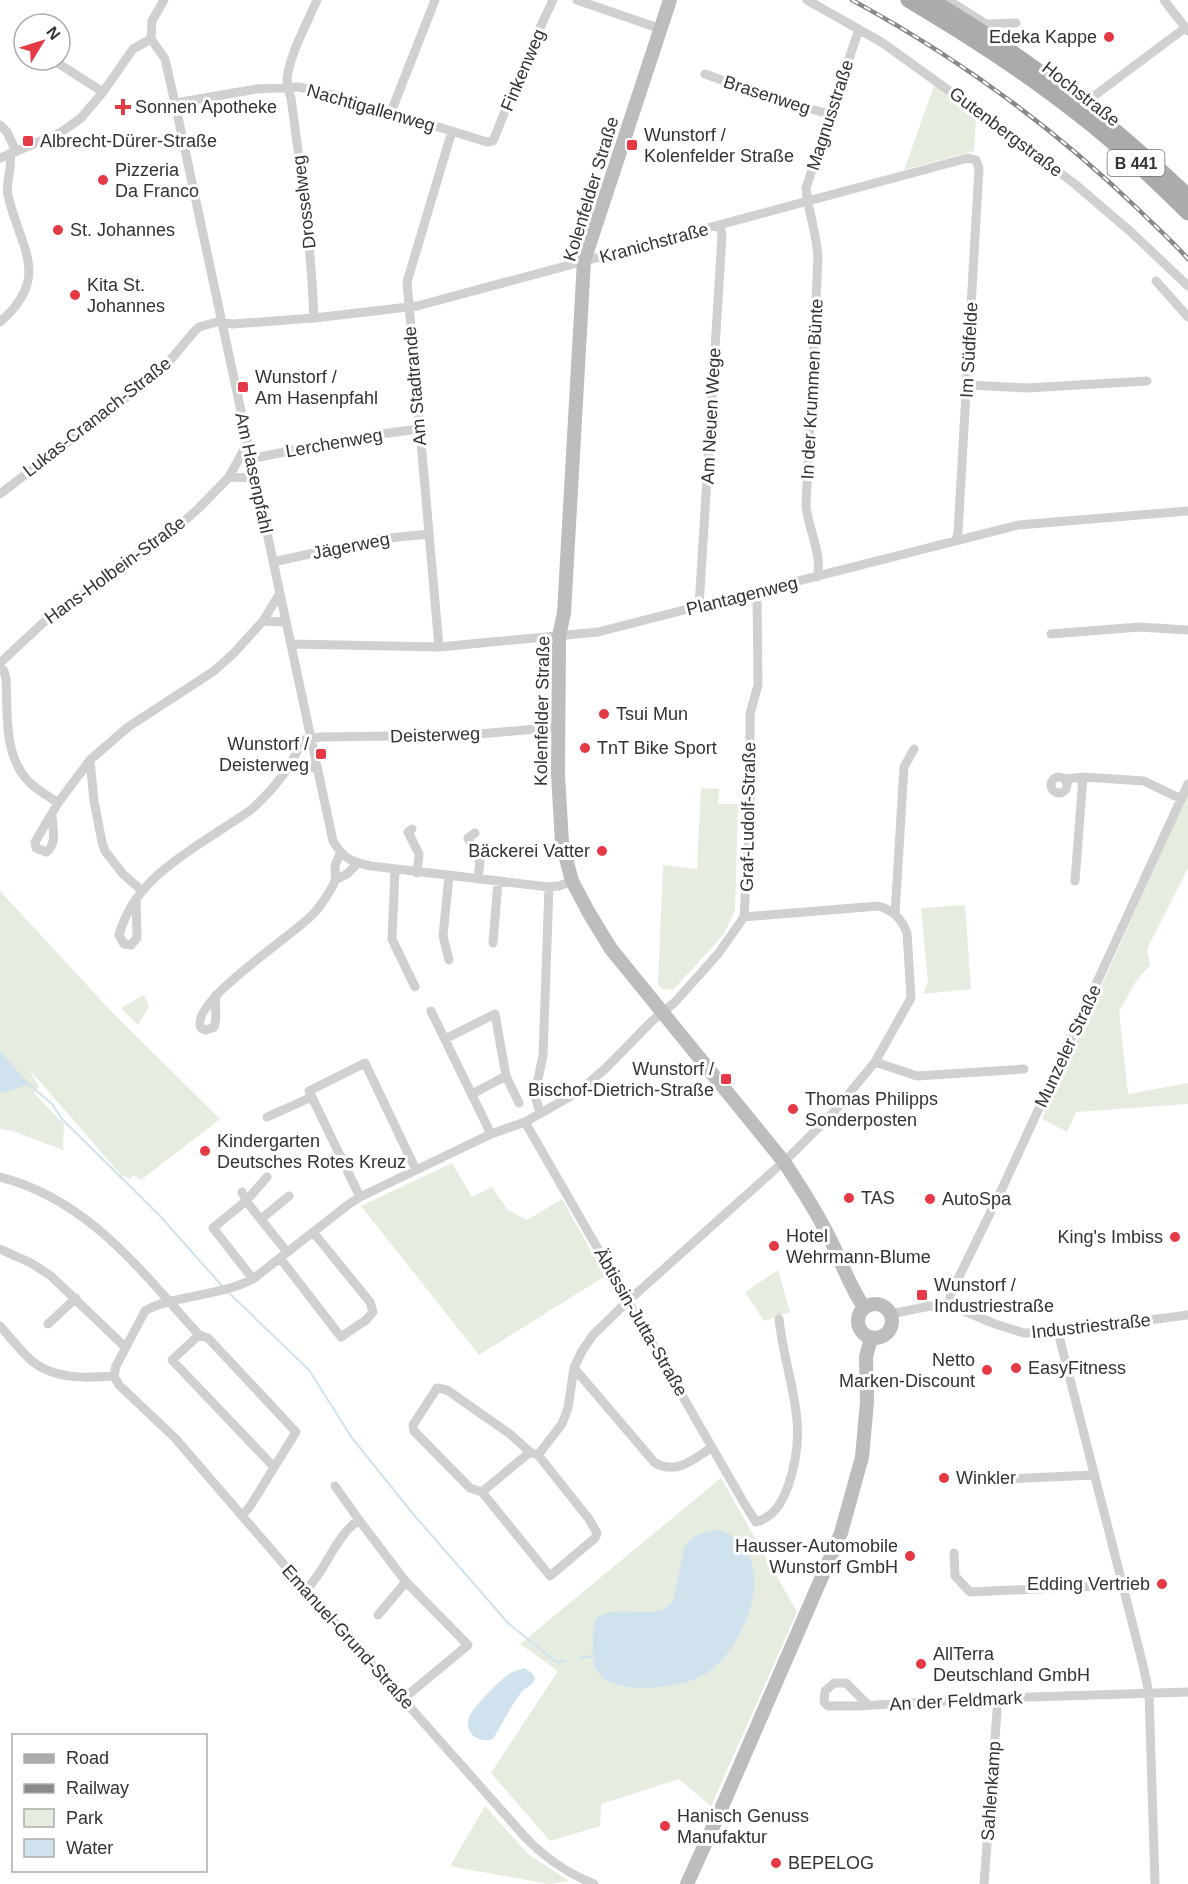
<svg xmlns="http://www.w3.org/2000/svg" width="1188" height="1884" viewBox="0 0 1188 1884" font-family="Arial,sans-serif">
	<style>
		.green { fill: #e6ecdf }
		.water { fill: #cfe2ee }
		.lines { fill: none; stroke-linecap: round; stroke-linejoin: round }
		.stream { stroke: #cfe2ee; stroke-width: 2 }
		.minor { stroke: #d0d0d0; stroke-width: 9 }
		.secondary { stroke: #bdbdbd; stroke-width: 14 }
		.primary { stroke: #ababab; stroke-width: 15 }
		.rail-casing { stroke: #888; stroke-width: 4.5 }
		.rail { stroke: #fff; stroke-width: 2; stroke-dasharray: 7; stroke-linecap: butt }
		.poi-dot { fill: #e63946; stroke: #fff; stroke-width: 2 }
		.labels { text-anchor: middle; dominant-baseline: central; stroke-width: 6; stroke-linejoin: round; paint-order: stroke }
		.shield { fill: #fff; stroke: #707070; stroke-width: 1.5 }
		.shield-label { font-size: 16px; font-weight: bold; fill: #333 }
		.poi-label { font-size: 18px; fill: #333; stroke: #fff; text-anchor: start }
		.street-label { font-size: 18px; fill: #333; stroke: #fff }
	</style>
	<rect width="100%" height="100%" fill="#fff"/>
	<!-- green -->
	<path class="green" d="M935 83 970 107 976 117 974 151 904 170Z
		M701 788 719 789 718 804H738L735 910 724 934 673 990 662 989 658 984 663 865 697 869Z
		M1188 792V868L1147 949 1150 965 1136 981 1119 1012 1128 1094 1188 1083V1104L1076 1112 1067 1132 1042 1119Z
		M0 891 111 1011 220 1119 141 1180 133 1175 131 1179 121 1175 29 1069 39 1087 34 1093 64 1124 63 1150 13 1131 0 1129Z
		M965 905 971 989 923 994 928 982 921 908Z
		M144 995 149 1007 138 1025 121 1008Z
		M452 1163 472 1197 492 1187 508 1210 527 1220 562 1199 605 1276 479 1355 361 1206Z
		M778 1270 790 1312 764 1321 745 1292Z
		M721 1478 797 1612 711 1806 679 1779 601 1804 600 1826 550 1841 491 1773 558 1671 520 1644Z
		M485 1806 528 1854 569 1881 549 1884 450 1866Z"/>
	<!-- water -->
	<path class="water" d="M0 1051 30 1085C19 1086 10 1092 0 1093Z
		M718 1530C723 1532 731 1534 735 1537 749 1547 754 1565 754 1582 755 1614 730 1662 700 1677 679 1688 618 1695 600 1675 592 1667 593 1655 593 1645 593 1635 592 1627 596 1618 620 1604 642 1617 662 1610 666 1609 670 1604 673 1602L684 1549C691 1534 703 1533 718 1530Z
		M524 1668 532 1673 535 1678 532 1684 522 1691 512 1706 493 1739C479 1744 463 1733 469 1717 472 1709 502 1677 511 1673 515 1670 520 1670 524 1668Z"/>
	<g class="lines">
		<!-- stream -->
		<path class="stream" d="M30 1085 52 1104 62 1119 161 1217 222 1286
			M228 1292 309 1370 352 1438 414 1515 508 1623 556 1662 565 1661
			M579 1658 593 1656"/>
		<!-- minor -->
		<path class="minor" d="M577 0 661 29
			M807 0 883 43 1024 145 1076 185 1131 232 1188 286
			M948 0 986 24 1016 23
			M1164 0 1188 31
			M151 39 165 59 175 103 333 841C343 858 351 862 371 866L549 887 559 886 572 881
			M151 39 152 21 164 0
			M56 62 103 92
			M705 74 779 101 830 114
			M175 103 257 89 299 87 341 97 487 142 493 141 530 49 553 0
			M391 112 435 0
			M1084 112 1094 96 1185 28
			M0 125 7 132 16 151
			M0 158 60 133 81 118 103 92 133 49 151 39
			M1156 281 1188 317
			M314 318C311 244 301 171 291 98 289 92 287 86 287 80 288 58 308 21 317 0
			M0 322C53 276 19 247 8 195 5 182 13 168 10 153
			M967 385 1027 388 1147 381
			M250 459 365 436 419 429
			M229 477 254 478
			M0 494 153 377 167 364 193 333 199 327 217 322 233 324 314 318 417 306 968 158 976 160 979 168 958 532 956 540
			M273 562 378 539 429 534
			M817 577C823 556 808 528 806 506L818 258C817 234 808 212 806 188L859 29
			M699 607 722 236 720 225
			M263 621 286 622
			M1051 634 1139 627 1188 630
			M291 644 439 647 598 632 1018 525 1188 511
			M439 647 407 282 452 131
			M0 663 44 622 180 525 200 507 229 477 247 444
			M0 667 4 671 6 679C8 713 3 754 28 781 37 790 48 796 58 803
			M90 760 94 801 102 842 105 851 123 874 142 891
			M290 767 317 768
			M1051 785a8 8 0 1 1 16 0a8 8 0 1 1-16 0Z
			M1065 779 1083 777 1144 781 1181 799
			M52 814C52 826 58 845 46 852L36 848 35 842 58 803 90 760 128 727 214 671 233 654 263 621 280 593
			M412 829 408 832 419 854 417 873
			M475 833 468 838 480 862 478 879
			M395 870 392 939 415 987
			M449 876 443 936 449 960
			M335 880 347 874 358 863
			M1075 881 1083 777
			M136 899 137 938 131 945 124 944 119 935C134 881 182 856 225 827 234 821 244 815 252 809 276 787 289 769 303 740L321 737 467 735 559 727
			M895 914 904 767 914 749
			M493 943 498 882
			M216 995C214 1006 218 1018 214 1027L206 1030 201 1028C188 1001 298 933 315 912 321 905 333 888 335 880 336 876 335 871 335 866 336 862 339 857 340 853
			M431 1011 491 1134
			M445 1039 495 1014 506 1076 472 1094
			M875 1062 917 1076 1024 1069
			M506 1076 519 1103
			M540 1114 536 1099V1088L543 1056 549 887
			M267 1117 312 1097
			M525 1122 744 1503 756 1522C774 1517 782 1503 788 1486 811 1422 786 1382 779 1319
			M0 1177C88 1199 141 1271 199 1335L208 1338 296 1432 251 1505 242 1516
			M242 1192 246 1201 287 1252
			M360 1197 309 1091 365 1063 416 1170
			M261 1219 289 1196
			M0 1249 31 1263 51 1276 125 1347
			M280 1258 341 1337 366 1320 373 1312 370 1302 313 1232
			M253 1279 213 1228 246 1201 267 1177
			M947 1307 952 1291 1001 1191 1188 784
			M891 1314 930 1306 947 1307 962 1310 995 1324 1024 1333 1058 1332 1188 1315
			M48 1324 76 1298
			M0 1326C10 1337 20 1351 32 1361 55 1380 87 1378 114 1376
			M1058 1332 1143 1665 1149 1693 1155 1884
			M199 1335 172 1360 274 1467
			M574 1368 655 1463C676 1475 695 1459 712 1447
			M114 1376 116 1366 145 1311C157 1303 172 1301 185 1298 209 1293 232 1290 253 1279L349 1204 360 1197 491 1134 525 1122 578 1092 606 1068 652 1021 674 1003 718 954 744 917 750 814V714L758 685 757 593
			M114 1376 119 1385 175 1438 306 1590 526 1838C546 1859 567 1873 594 1884
			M985 1480 1094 1475
			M335 1486 359 1520
			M482 1492 530 1452 538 1455 562 1424 568 1408 574 1368 582 1351 593 1335 628 1301 791 1155 833 1113 875 1062 911 998 907 933C902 919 893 910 878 906L744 917
			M482 1492 550 1576 595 1538 597 1533 589 1519 538 1455
			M482 1492 470 1488 414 1431 413 1425 437 1388 447 1390 510 1434 530 1452
			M954 1553 955 1576 970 1592 1122 1585
			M306 1590C327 1569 335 1536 359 1520L406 1582 468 1645 403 1699
			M378 1615 406 1582
			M868 1705 846 1683H834L825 1691 824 1702 828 1706H857L998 1698 1188 1692
			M984 1884 998 1698"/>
		<!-- secondary -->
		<path class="secondary" d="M670 0 584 261 564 613 559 636 558 775 562 843 572 881 589 913 611 949 784 1162C800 1186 816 1211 829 1237 841 1260 849 1286 864 1307
			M858 1321a17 17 0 1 1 34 0a17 17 0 1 1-34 0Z
			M687 1884 721 1809 841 1533 862 1457 867 1402 866 1357 871 1338"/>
		<!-- primary -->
		<path class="primary" d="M908 0C967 35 1025 72 1079 115 1118 145 1153 179 1188 213
			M931 0C1025 56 1110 121 1188 196"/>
		<!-- rail casing -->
		<g class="rail-casing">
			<path id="rail" d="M852 0C957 57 1053 127 1139 210 1155 226 1173 242 1188 259"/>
		</g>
		<!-- rail -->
		<use href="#rail" class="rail"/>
	</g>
	<!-- markers -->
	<g class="poi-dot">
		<circle cx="1109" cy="37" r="6"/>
		<path d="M120 98h6v6h6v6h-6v6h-6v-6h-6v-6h6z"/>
		<rect x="22" y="135" width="12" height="12" rx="3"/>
		<rect x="626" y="139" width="12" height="12" rx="3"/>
		<circle cx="103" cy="180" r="6"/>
		<circle cx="58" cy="230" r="6"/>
		<circle cx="75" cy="295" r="6"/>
		<rect x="237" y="381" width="12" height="12" rx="3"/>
		<circle cx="604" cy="714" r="6"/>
		<circle cx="585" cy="748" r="6"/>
		<rect x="315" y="748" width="12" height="12" rx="3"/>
		<circle cx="602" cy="851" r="6"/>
		<rect x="720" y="1073" width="12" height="12" rx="3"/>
		<circle cx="793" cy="1109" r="6"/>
		<circle cx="205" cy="1151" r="6"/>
		<circle cx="849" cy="1198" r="6"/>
		<circle cx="930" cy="1199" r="6"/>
		<circle cx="1175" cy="1237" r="6"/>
		<circle cx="774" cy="1246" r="6"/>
		<rect x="916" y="1289" width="12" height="12" rx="3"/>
		<circle cx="1016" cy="1368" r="6"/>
		<circle cx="987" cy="1370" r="6"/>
		<circle cx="944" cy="1478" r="6"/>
		<circle cx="910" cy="1556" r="6"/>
		<circle cx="1162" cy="1584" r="6"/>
		<circle cx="921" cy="1664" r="6"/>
		<circle cx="665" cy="1826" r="6"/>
		<circle cx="776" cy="1863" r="6"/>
	</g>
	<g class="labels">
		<!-- shield labels -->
		<rect class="shield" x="1107.5" y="150" width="57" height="26" rx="4.5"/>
		<g class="shield-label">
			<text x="1136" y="163">B 441</text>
		</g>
		<!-- poi labels -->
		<g class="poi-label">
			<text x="1097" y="37" text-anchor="end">Edeka Kappe</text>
			<text x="135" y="107">Sonnen Apotheke</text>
			<text x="644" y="135">Wunstorf /<tspan x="644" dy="21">Kolenfelder Straße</tspan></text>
			<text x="40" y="141">Albrecht-Dürer-Straße</text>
			<text x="115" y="170">Pizzeria<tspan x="115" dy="21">Da Franco</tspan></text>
			<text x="70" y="230">St. Johannes</text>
			<text x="87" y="285">Kita St.<tspan x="87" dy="21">Johannes</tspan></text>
			<text x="255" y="377">Wunstorf /<tspan x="255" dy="21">Am Hasenpfahl</tspan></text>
			<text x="616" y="714">Tsui Mun</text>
			<text x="309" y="744" text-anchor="end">Wunstorf /<tspan x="309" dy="21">Deisterweg</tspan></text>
			<text x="597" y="748">TnT Bike Sport</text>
			<text x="590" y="851" text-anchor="end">Bäckerei Vatter</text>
			<text x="714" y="1069" text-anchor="end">Wunstorf /<tspan x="714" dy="21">Bischof-Dietrich-Straße</tspan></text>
			<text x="805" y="1099">Thomas Philipps<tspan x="805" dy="21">Sonderposten</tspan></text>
			<text x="217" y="1141">Kindergarten<tspan x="217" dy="21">Deutsches Rotes Kreuz</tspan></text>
			<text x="861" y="1198">TAS</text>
			<text x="942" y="1199">AutoSpa</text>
			<text x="786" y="1236">Hotel<tspan x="786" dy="21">Wehrmann-Blume</tspan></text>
			<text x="1163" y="1237" text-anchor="end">King's Imbiss</text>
			<text x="934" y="1285">Wunstorf /<tspan x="934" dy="21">Industriestraße</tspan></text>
			<text x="975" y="1360" text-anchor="end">Netto<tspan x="975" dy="21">Marken-Discount</tspan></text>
			<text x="1028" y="1368">EasyFitness</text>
			<text x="956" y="1478">Winkler</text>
			<text x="898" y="1546" text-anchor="end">Hausser-Automobile<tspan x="898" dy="21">Wunstorf GmbH</tspan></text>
			<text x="1150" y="1584" text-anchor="end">Edding Vertrieb</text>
			<text x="933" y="1654">AllTerra<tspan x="933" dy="21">Deutschland GmbH</tspan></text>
			<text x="677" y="1816">Hanisch Genuss<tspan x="677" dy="21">Manufaktur</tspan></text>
			<text x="788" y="1863">BEPELOG</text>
		</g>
		<!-- street labels -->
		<g class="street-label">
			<text transform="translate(523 70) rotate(-67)">Finkenweg</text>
			<text transform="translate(1081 94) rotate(38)">Hochstraße</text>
			<text transform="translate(767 95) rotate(18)">Brasenweg</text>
			<text transform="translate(371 108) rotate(16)">Nachtigallenweg</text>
			<text transform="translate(830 115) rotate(-72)">Magnusstraße</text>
			<text transform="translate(1006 132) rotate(37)">Gutenbergstraße</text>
			<text transform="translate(591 189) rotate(-73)">Kolenfelder Straße</text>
			<text transform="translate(304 202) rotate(-97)">Drosselweg</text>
			<text transform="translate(654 243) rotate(-15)">Kranichstraße</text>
			<text transform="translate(969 350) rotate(-87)">Im Südfelde</text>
			<text transform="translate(415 386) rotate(-95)">Am Stadtrande</text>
			<text transform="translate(812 389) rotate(-87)">In der Krummen Bünte</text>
			<text transform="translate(711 416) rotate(-87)">Am Neuen Wege</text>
			<text transform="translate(97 417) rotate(-38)">Lukas-Cranach-Straße</text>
			<text transform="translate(334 443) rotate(-10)">Lerchenweg</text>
			<text transform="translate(254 473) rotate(78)">Am Hasenpfahl</text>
			<text transform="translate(351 546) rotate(-11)">Jägerweg</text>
			<text transform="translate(115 570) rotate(-36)">Hans-Holbein-Straße</text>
			<text transform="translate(742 596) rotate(-14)">Plantagenweg</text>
			<text transform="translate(542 711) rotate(-89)">Kolenfelder Straße</text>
			<text transform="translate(435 735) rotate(-2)">Deisterweg</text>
			<text transform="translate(748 817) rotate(-89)">Graf-Ludolf-Straße</text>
			<text transform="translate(1068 1046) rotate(-65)">Munzeler Straße</text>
			<text transform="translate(641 1322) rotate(60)">Äbtissin-Jutta-Straße</text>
			<text transform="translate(1091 1326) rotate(-6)">Industriestraße</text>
			<text transform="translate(348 1637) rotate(48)">Emanuel-Grund-Straße</text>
			<text transform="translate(956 1701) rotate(-3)">An der Feldmark</text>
			<text transform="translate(991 1791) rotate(-86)">Sahlenkamp</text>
		</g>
	</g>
	<!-- legend -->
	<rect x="12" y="1734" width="195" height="138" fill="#ffffff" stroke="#adadad" stroke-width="1.5"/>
	<rect x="24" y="1754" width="30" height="9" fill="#ababab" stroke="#adadad" stroke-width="1.5"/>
	<text x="66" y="1764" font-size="18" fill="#333333">Road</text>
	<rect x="24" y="1784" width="30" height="9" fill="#888888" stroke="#adadad" stroke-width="1.5"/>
	<text x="66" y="1794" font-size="18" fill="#333333">Railway</text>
	<rect x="24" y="1809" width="30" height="18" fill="#e6ecdf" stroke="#adadad" stroke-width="1.5"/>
	<text x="66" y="1824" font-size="18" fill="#333333">Park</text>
	<rect x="24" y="1839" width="30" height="18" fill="#cfe2ee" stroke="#adadad" stroke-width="1.5"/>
	<text x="66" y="1854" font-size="18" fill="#333333">Water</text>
	<!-- north arrow -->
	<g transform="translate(42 42) rotate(52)"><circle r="28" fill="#ffffff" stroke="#adadad" stroke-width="1.5"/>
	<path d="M0-4.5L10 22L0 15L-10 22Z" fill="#e63946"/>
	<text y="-9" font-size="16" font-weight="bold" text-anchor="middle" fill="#333333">N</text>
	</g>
</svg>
